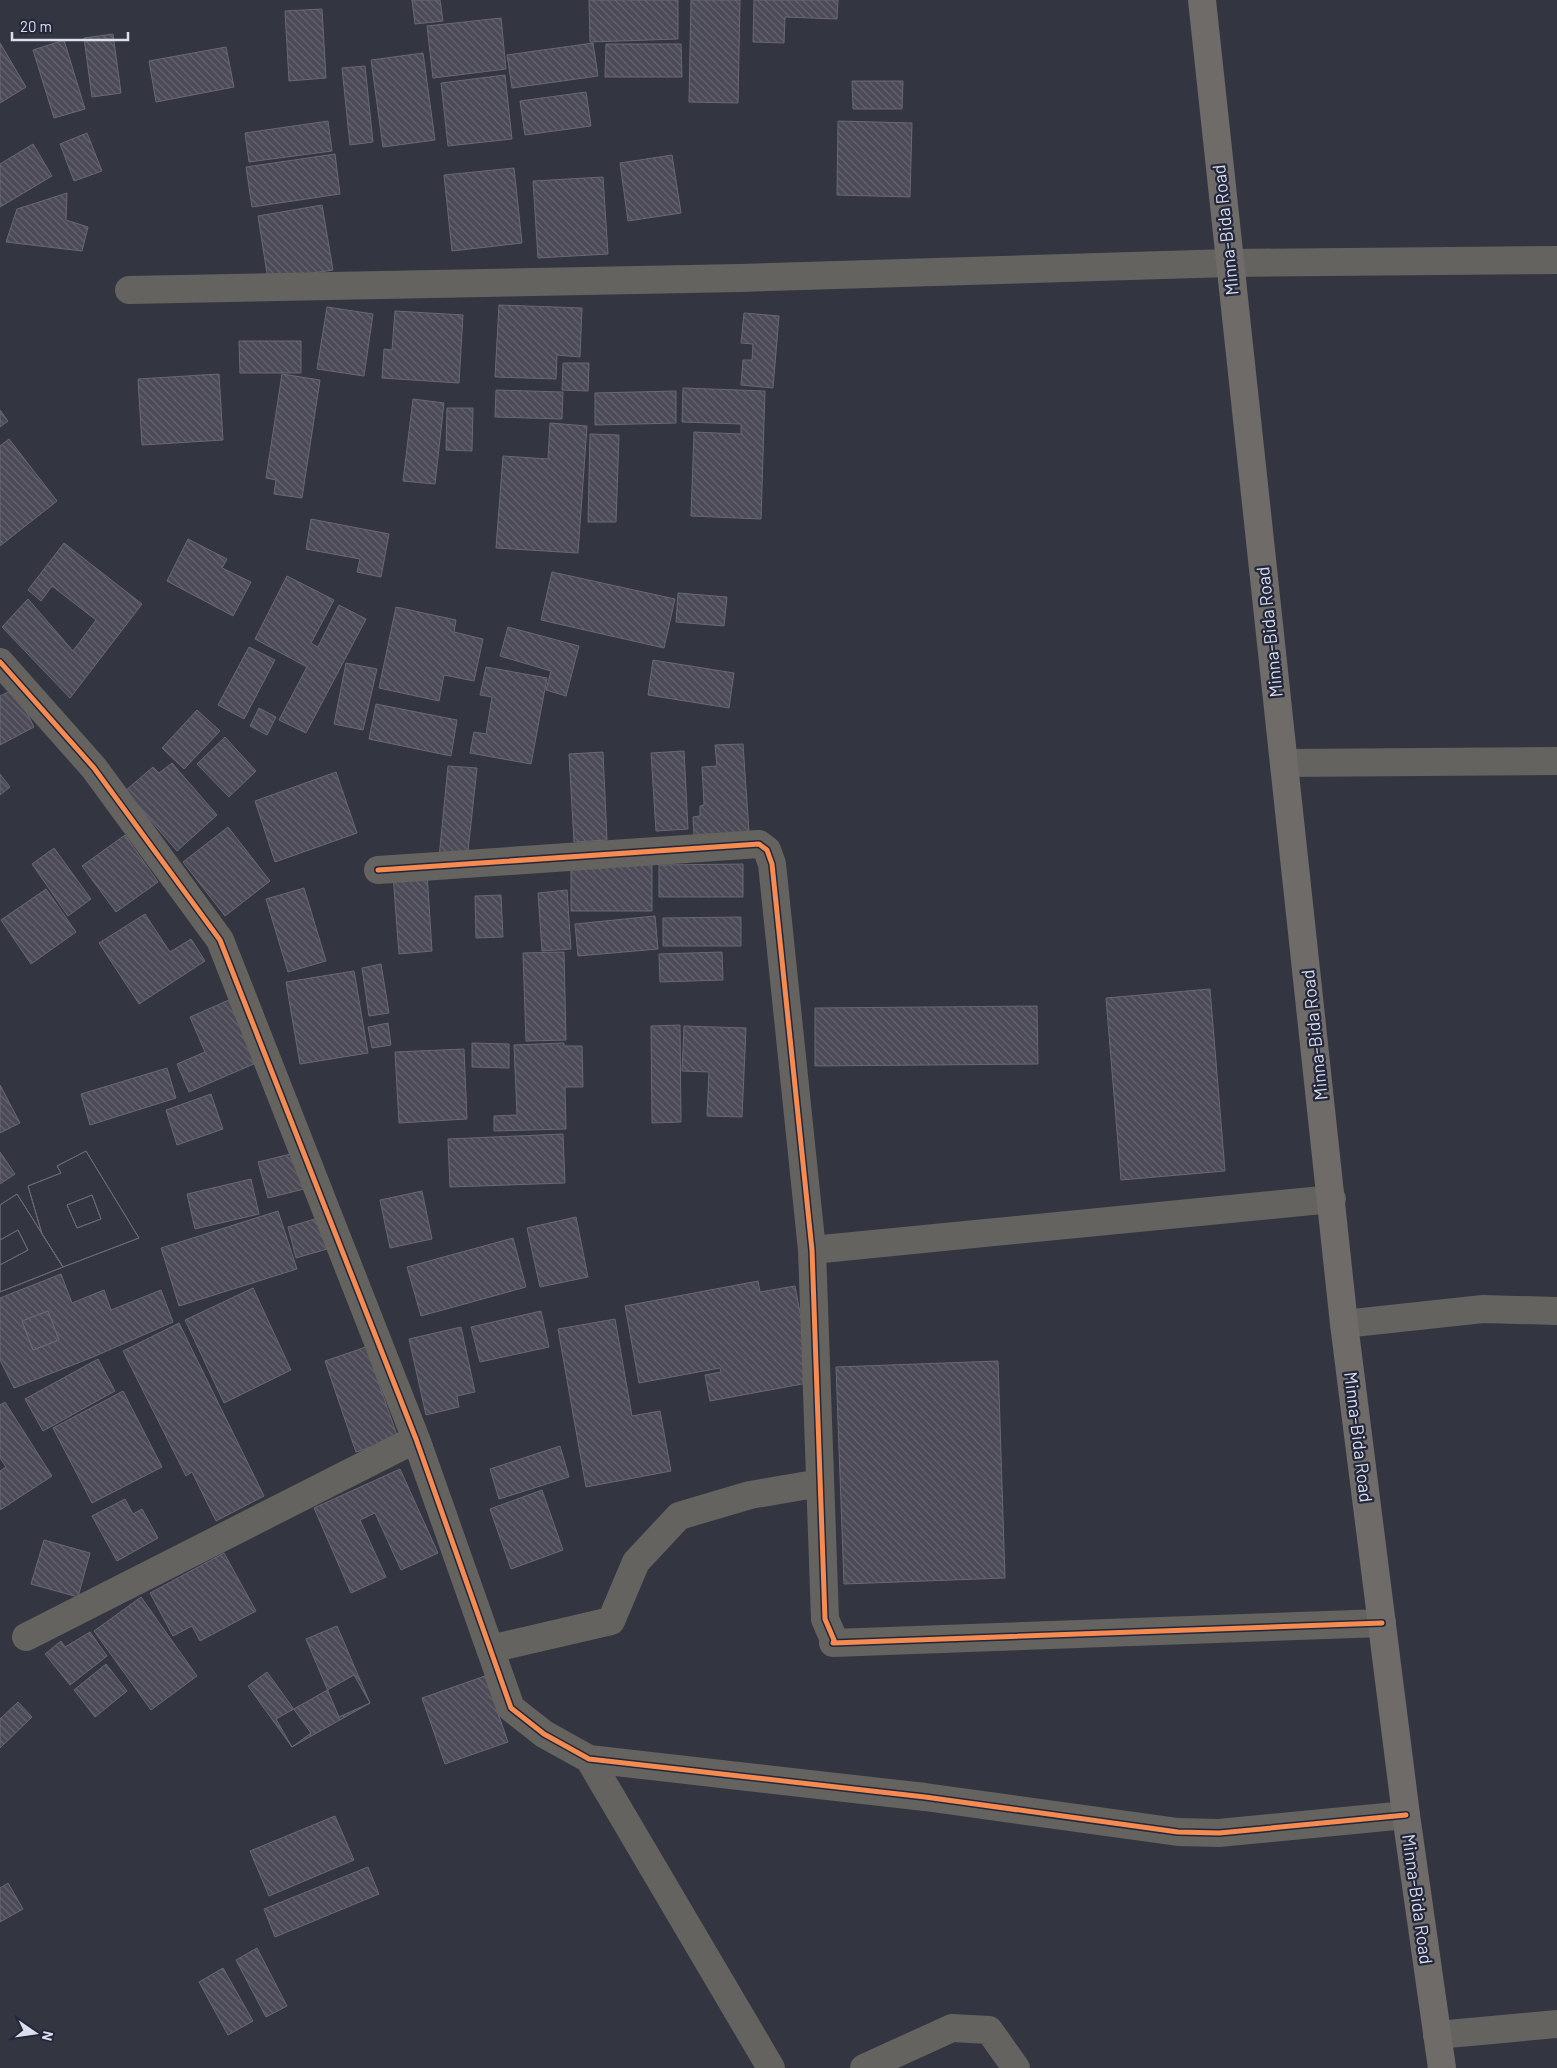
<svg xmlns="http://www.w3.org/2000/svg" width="1557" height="2068" viewBox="0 0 1557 2068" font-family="Barlow,sans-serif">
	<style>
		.building { fill: url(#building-back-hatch); stroke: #696872; fill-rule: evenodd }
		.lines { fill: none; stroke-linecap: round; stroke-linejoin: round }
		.minor { stroke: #65635f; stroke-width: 28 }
		.primary { stroke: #6e6b69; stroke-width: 28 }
		.cycleway-casing { stroke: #23273b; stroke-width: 8 }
		.cycleway { stroke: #f68b52; stroke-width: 5 }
		.labels { text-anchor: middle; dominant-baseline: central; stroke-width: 4.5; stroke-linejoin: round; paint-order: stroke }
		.street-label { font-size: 18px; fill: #dcdfed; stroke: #23273b }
	</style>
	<defs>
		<pattern id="building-back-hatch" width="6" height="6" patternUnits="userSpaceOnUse" patternTransform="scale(1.25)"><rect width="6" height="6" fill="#4c4a56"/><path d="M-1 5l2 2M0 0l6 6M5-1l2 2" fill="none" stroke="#65646f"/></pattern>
	</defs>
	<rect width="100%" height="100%" fill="#333540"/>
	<!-- building -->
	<path class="building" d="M412 0H440L443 21 415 24Z
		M589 0H678V39L590 42Z
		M691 0H740L738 103 689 102Z
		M754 0H838L837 19 785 17 784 43 753 42Z
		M322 9 326 78 289 81 285 11Z
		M501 18 506 69 433 78 427 26Z
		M113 34 121 93 92 97 84 38Z
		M64 40 85 109 54 118 33 50Z
		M0 43 26 87 0 103Z
		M593 43 598 76 512 88 507 55Z
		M606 44H681L682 77H605Z
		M226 47 234 87 156 102 149 61Z
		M423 53 435 140 383 147 371 60Z
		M365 66 373 142 350 145 342 68Z
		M505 75 512 139 448 146 441 83Z
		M852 81H903L902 109H853Z
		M586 92 591 126 525 135 520 101Z
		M328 121 332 151 249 162 245 133Z
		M838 121 912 123 910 197 837 195Z
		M87 133 102 171 74 181 60 144Z
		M33 144 52 176 0 207V164Z
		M335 154 340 194 252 207 246 167Z
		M672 155 681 213 628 221 620 163Z
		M514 168 522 243 452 251 444 175Z
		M603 177 608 254 538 258 533 181Z
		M67 193 66 220 88 227 82 251 6 242 17 209Z
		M322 205 333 270 268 280 258 216Z
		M499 305 582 308 580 357 557 355 556 379 495 377Z
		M327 307 373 314 364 376 317 369Z
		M395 311 463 315 459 383 382 378 384 349 392 350Z
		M744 313 779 316 773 388 741 385 743 360H752L753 344 741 343Z
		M239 341H301V373H240Z
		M563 363H589L588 391 562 390Z
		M219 374 223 440 142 445 138 379Z
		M282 374 320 380 302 498 274 494 276 480 266 478Z
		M683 388 765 391 761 519 691 516 694 432 741 434V424L682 422Z
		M496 390 563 392 562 419 495 417Z
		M676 391V423L595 425V393Z
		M413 399 444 403 435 484 403 481Z
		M447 408H473L472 451 446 450Z
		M0 410 8 421 0 427Z
		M550 423 587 426 578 553 496 548 503 456 548 459Z
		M590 434 619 435 616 522H588Z
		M9 439 57 501 0 546V446Z
		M311 519 389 534 381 577 357 572 360 559 306 549Z
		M188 539 227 559 222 568 251 582 233 616 167 581Z
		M64 543 142 604 70 698 2 627 28 599 73 651 96 620 52 586 41 601 28 590Z
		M552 572 675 599 664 648 541 620Z
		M287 576 334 600 311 643 318 647 339 605 366 619 306 733 279 720 307 667 255 639Z
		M678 593 727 597 724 626 676 622Z
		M396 607 456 620 454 632 483 639 474 681 444 675 439 701 379 688Z
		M508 627 579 646 566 696 546 690 551 671 500 656Z
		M249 647 275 660 244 719 218 705Z
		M653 660 734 673 729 708 648 695Z
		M346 663 377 669 363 730 334 724Z
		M486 667 547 678 531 764 470 753 474 732 486 734 492 697 480 695Z
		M15 689 34 727 0 745V696Z
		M376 704 457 720 451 756 369 739Z
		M259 708 276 717 267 735 250 726Z
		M197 710 220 731 184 769 162 748Z
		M225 737 256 771 229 797 197 764Z
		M743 744 749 832 694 836 693 817 700 816V806L704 805 702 767 717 766 715 745Z
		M684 751 688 829 656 831 651 753Z
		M603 752 607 840 574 842 569 754Z
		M172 763 217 815 177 851 125 791 153 767 159 773Z
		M448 766 477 768 467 860 439 858Z
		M336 772 357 833 275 862 255 801Z
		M0 774 10 787 0 795Z
		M228 827 270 881 225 916 183 862Z
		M125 835 158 882 116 912 82 866Z
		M54 848 91 899 68 916 32 864Z
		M571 864H652V911H571Z
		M743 864V897H659V865Z
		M427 873 432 951 399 954 393 875Z
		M304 888 326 961 288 972 266 899Z
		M46 889 76 932 31 964 1 920Z
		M567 890 571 949 542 951 538 893Z
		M501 895 503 937 476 938 475 896Z
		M145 914 170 952 191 939 205 961 139 1004 99 943Z
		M655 916 658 949 578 956 575 924Z
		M741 917V946H663V918Z
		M564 952 566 1040 526 1041 523 953Z
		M722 952 723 980 660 982 659 954Z
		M381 964 389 1013 369 1016 362 968Z
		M354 971 368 1053 300 1064 286 982Z
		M1210 989 1225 1171 1121 1180 1106 998Z
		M229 1000 256 1063 189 1092 177 1064 205 1052 190 1017Z
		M1037 1006 1038 1064 815 1066V1008Z
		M388 1023 391 1045 372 1048 368 1027Z
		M680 1025 681 1122 652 1123 651 1026Z
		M684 1026 746 1028 742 1117 707 1116 709 1072 682 1071Z
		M472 1043 509 1044V1068L472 1067Z
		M564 1043V1046H582L583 1087H565L566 1129 494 1131V1116L517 1115 514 1045Z
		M464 1049 467 1119 399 1123 395 1052Z
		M167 1068 176 1098 90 1125 81 1094Z
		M0 1085 20 1123 0 1133Z
		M211 1094 223 1129 177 1145 166 1110Z
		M563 1134 565 1183 450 1187 448 1139Z
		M86 1151 139 1238 63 1267 42 1234 28 1186 61 1173 57 1166ZM92 1195 101 1219 77 1228 67 1205Z
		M86 1151 139 1238 63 1267 42 1234 28 1186 61 1173 57 1166Z
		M0 1152 15 1174 0 1184Z
		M295 1153 304 1189 268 1198 258 1162Z
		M251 1179 259 1214 195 1229 187 1194Z
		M422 1191 432 1239 390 1248 380 1200Z
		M17 1194 63 1267 0 1292V1265L28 1250 18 1230 0 1240V1205Z
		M17 1194 63 1267 0 1292V1205Z
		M92 1195 101 1219 77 1228 67 1205Z
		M278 1211 297 1269 179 1306 161 1248Z
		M576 1217 588 1277 540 1287 527 1228Z
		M318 1218 327 1249 296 1258 288 1227Z
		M18 1230 28 1250 0 1265V1240Z
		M513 1238 526 1287 421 1316 407 1267Z
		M61 1274 72 1303 104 1290 111 1310 161 1290 173 1322 93 1357 14 1388 0 1360V1298ZM48 1311 59 1340 33 1350 22 1321Z
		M758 1281 760 1292 795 1286 813 1382 710 1401 705 1375 721 1372 720 1368 639 1383 625 1306Z
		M253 1288 291 1370 224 1403 185 1320Z
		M48 1311 59 1340 33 1350 22 1321Z
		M541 1311 549 1347 480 1362 471 1327Z
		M615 1319 632 1416 660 1411 671 1471 586 1487 558 1329Z
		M179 1323 264 1496 216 1521 192 1472 186 1476 123 1351Z
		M461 1327 475 1392 457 1396 459 1407 426 1415 409 1339Z
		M366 1347 398 1438 356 1452 325 1361Z
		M98 1359 115 1391 43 1431 25 1399Z
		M998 1361 1005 1578 844 1584 836 1367Z
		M123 1391 162 1467 92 1503 53 1428Z
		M5 1402 52 1476 0 1510V1471L6 1467 0 1458V1405Z
		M560 1446 569 1477 499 1499 490 1469Z
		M400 1469 438 1553 401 1570 375 1513 360 1520 386 1577 351 1593 314 1508Z
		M542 1490 563 1550 511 1569 490 1509Z
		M125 1499 133 1514 142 1509 158 1538 117 1561 92 1516Z
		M44 1540 90 1553 78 1597 31 1584Z
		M224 1553 256 1611 200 1641 192 1626 173 1636 150 1593Z
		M141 1597 197 1676 151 1710 94 1631Z
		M337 1626 370 1703 339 1717 306 1639Z
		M90 1632 107 1656 70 1685 45 1654 61 1641 65 1647Z
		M106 1664 127 1691 95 1717 74 1690Z
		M267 1672 311 1733 292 1747 248 1686Z
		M354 1675 370 1703 292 1747 276 1719Z
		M485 1676 508 1742 445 1764 422 1698Z
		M18 1702 32 1717 0 1748V1719Z
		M335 1816 354 1860 269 1896 250 1851Z
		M368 1867 379 1894 275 1937 264 1909Z
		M8 1883 23 1909 0 1922V1888Z
		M257 1948 287 2006 266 2017 236 1960Z
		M223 1968 253 2021 228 2035 199 1982Z"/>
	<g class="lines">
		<!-- minor -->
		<path class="minor" d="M129 290 740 278 1229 263 1557 260
			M0 662 94 768 220 940 416 1439 511 1708 544 1734 589 1759 925 1797 1178 1832 1219 1833 1406 1815
			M1284 763 1557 761
			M378 870 759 844 767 850 772 864 812 1250 825 1619 834 1640 833 1643 1382 1623
			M812 1250 1332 1199
			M1344 1324 1483 1309 1557 1311
			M26 1637 416 1439
			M490 1649 611 1621 636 1562 679 1516 750 1495 820 1483
			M589 1759 771 2068
			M1437 2035 1557 2024
			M864 2068 952 2028 989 2030 1016 2068"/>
		<!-- primary -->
		<path class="primary" d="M1202 0 1344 1324 1406 1815 1442 2068"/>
		<!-- cycleway casing -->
		<g class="cycleway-casing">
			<path id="cycleway" d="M0 662 94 768 220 940 416 1439 511 1708 544 1734 589 1759 925 1797 1178 1832 1219 1833 1406 1815
				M378 870 759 844 767 850 772 864 812 1250 825 1619 834 1640 833 1643 1382 1623"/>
		</g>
		<!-- cycleway -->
		<use href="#cycleway" class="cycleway"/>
	</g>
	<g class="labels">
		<!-- street labels -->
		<g class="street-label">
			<text transform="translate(1225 230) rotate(-96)">Minna-Bida Road</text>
			<text transform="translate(1269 632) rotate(-96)">Minna-Bida Road</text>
			<text transform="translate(1314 1035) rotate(-96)">Minna-Bida Road</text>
			<text transform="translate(1359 1437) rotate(83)">Minna-Bida Road</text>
			<text transform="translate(1418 1899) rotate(82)">Minna-Bida Road</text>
		</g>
	</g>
	<!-- north arrow -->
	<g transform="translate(35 2033) rotate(103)" stroke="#23273b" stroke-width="4" paint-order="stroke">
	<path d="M0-4L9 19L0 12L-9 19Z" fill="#dcdfed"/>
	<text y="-8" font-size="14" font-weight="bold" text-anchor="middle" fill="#dcdfed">N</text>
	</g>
	<!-- scale -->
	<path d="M12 32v8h116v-8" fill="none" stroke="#dcdfed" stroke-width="2.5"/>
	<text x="20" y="32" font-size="15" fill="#dcdfed" stroke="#23273b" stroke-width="4" paint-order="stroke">20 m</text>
</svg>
